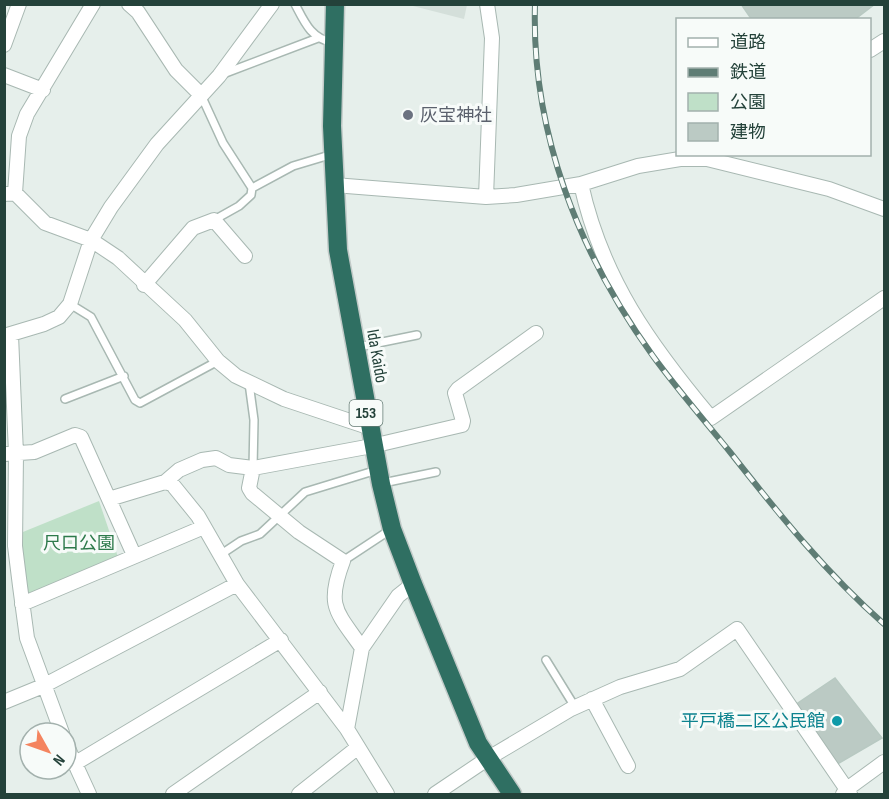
<svg xmlns="http://www.w3.org/2000/svg" width="889" height="799" viewBox="0 0 889 799" font-family="'Sofia Sans Condensed','Noto Sans JP',sans-serif">
	<style>
		.built { fill: #d4dfda }
		.green { fill: #bfe0c8 }
		.building { fill: #bbcac4; stroke: #b8c9c2; stroke-width: 1.5 }
		.lines { fill: none; stroke-linecap: round; stroke-linejoin: round }
		.lane-casing { stroke: #a8b8b2; stroke-width: 10 }
		.street-casing { stroke: #a8b8b2; stroke-width: 16 }
		.highway-casing { stroke: #c2cac8; stroke-width: 21 }
		.lane { stroke: #fff; stroke-width: 7 }
		.street { stroke: #fff; stroke-width: 14 }
		.highway { stroke: #2f6f62; stroke-width: 18 }
		.rail-casing { stroke: #5f7d75; stroke-width: 6 }
		.rail { stroke: #f7fbf9; stroke-width: 4; stroke-dasharray: 11; stroke-linecap: butt }
		.worship-dot { fill: #6b7280; stroke: #f7fbf9; stroke-width: 2 }
		.culture-dot { fill: #0f9aa8; stroke: #f7fbf9; stroke-width: 2 }
		.labels { text-anchor: middle; dominant-baseline: central; stroke-width: 6; stroke-linejoin: round; paint-order: stroke }
		.shield { fill: #f7fbf9; stroke: #637a73; stroke-width: 1.5 }
		.shield-label { font-size: 16px; font-weight: bold; fill: #24423a }
		.worship-label { font-size: 18px; fill: #5b616d; stroke: #f7fbf9; text-anchor: start }
		.street-label { font-size: 18px; fill: #24423a; stroke: #f7fbf9 }
		.park-label { font-size: 18px; fill: #2d7a4b; stroke: #f7fbf9 }
		.culture-label { font-size: 18px; fill: #0d838f; stroke: #f7fbf9; text-anchor: end }
	</style>
	<rect width="100%" height="100%" fill="#e6efeb"/>
	<!-- built -->
	<path class="built" d="M409 5H467L464 19Z"/>
	<!-- green -->
	<path class="green" d="M99 501 119 560 22 599 18 534Z"/>
	<!-- building -->
	<path class="building" d="M741 4H875L854 20H752Z
		M835 678 882 738 834 766 795 705Z"/>
	<g class="lines">
		<!-- lane casing -->
		<g class="lane-casing">
			<path id="lane" d="M295 4C304 21 311 39 332 42
				M223 74 318 38
				M201 95 223 143 252 188 251 195 239 206 214 220
				M252 188 293 166 333 154
				M70 304 91 317 135 400 140 403 218 361
				M358 347 417 335
				M249 383 254 420 253 468
				M65 399 124 376
				M383 483 436 472
				M220 555 241 541 260 534 305 492 377 470
				M343 561 390 530
				M546 660 575 707"/>
		</g>
		<!-- street casing -->
		<g class="street-casing">
			<path id="street" d="M129 4 138 12 176 70 201 95
				M4 45 19 4
				M870 50 884 41
				M4 75 43 90
				M581 184C602 279 650 345 711 418L884 298
				M334 185 486 197 516 195 581 184 638 166 680 159H707L829 189 884 209
				M15 193 19 136 27 114 93 4
				M4 194 15 193 45 223 91 240 118 258 185 320 218 361 236 376 284 399 368 427
				M486 197 492 38 487 4
				M144 285 193 228 214 220 245 256
				M11 335 16 454 15 546 20 586 27 638 62 733
				M4 336 44 324 59 317 70 304 91 240 111 207 157 144 219 76 272 4
				M4 454 34 452 75 435 81 437 134 555
				M165 482 179 470 202 460 216 458 229 465 253 468
				M109 499 165 482 172 484 198 516 237 584 347 729 387 794
				M22 604 204 527
				M362 648 398 596 413 584
				M592 699 628 766
				M4 702 43 686 237 584
				M347 729 362 648C336 611 326 606 343 561L299 532 252 493 249 488 253 468 372 446 462 425 463 421 455 393 458 389 536 333
				M66 744 89 794
				M74 764 281 640
				M173 794 320 692
				M299 794 357 748
				M435 794 487 759 571 709 620 687 680 669 737 629 850 794
				M843 794 847 789 884 762"/>
		</g>
		<!-- highway casing -->
		<g class="highway-casing">
			<path id="highway" d="M335 4 332 126 338 250 381 484 392 529 413 584 478 743 512 794"/>
		</g>
		<!-- lane -->
		<use href="#lane" class="lane"/>
		<!-- street -->
		<use href="#street" class="street"/>
		<!-- highway -->
		<use href="#highway" class="highway"/>
		<!-- rail casing -->
		<g class="rail-casing">
			<path id="rail" d="M535 4C531 132 579 254 653 356 677 389 704 420 730 452 778 513 826 573 884 624"/>
		</g>
		<!-- rail -->
		<use href="#rail" class="rail"/>
	</g>
	<!-- markers -->
	<circle class="worship-dot" cx="408" cy="115" r="6"/>
	<circle class="culture-dot" cx="837" cy="721" r="6"/>
	<g class="labels">
		<!-- shield labels -->
		<rect class="shield" x="349.5" y="400" width="33" height="26" rx="4.5"/>
		<g class="shield-label">
			<text x="366" y="413">153</text>
		</g>
		<!-- worship labels -->
		<g class="worship-label">
			<text x="420" y="115">灰宝神社</text>
		</g>
		<!-- street labels -->
		<g class="street-label">
			<text transform="translate(377 356) rotate(80)">Ida Kaido</text>
		</g>
		<!-- park labels -->
		<g class="park-label">
			<text x="79" y="543">尺口公園</text>
		</g>
		<!-- culture labels -->
		<g class="culture-label">
			<text x="825" y="721">平戸橋二区公民館</text>
		</g>
	</g>
	<!-- border -->
	<rect width="889" height="799" fill="none" stroke="#24423a" stroke-width="12"/>
	<!-- legend -->
	<rect x="676" y="18" width="195" height="138" fill="#f7fbf9" stroke="#a3b1ad" stroke-width="1.5"/>
	<rect x="688" y="38" width="30" height="9" fill="#ffffff" stroke="#a3b1ad" stroke-width="1.5"/>
	<text x="730" y="48" font-size="18" fill="#24423a">道路</text>
	<rect x="688" y="68" width="30" height="9" fill="#5f7d75" stroke="#a3b1ad" stroke-width="1.5"/>
	<text x="730" y="78" font-size="18" fill="#24423a">鉄道</text>
	<rect x="688" y="93" width="30" height="18" fill="#bfe0c8" stroke="#a3b1ad" stroke-width="1.5"/>
	<text x="730" y="108" font-size="18" fill="#24423a">公園</text>
	<rect x="688" y="123" width="30" height="18" fill="#bbcac4" stroke="#a3b1ad" stroke-width="1.5"/>
	<text x="730" y="138" font-size="18" fill="#24423a">建物</text>
	<!-- north arrow -->
	<g transform="translate(48 751) rotate(130)"><circle r="28" fill="#f7fbf9" stroke="#a3b1ad" stroke-width="1.5"/>
	<path d="M0-4.5L10 22L0 15L-10 22Z" fill="#f4845f"/>
	<text y="-9" font-size="16" font-weight="bold" text-anchor="middle" fill="#24423a">N</text>
	</g>
</svg>
